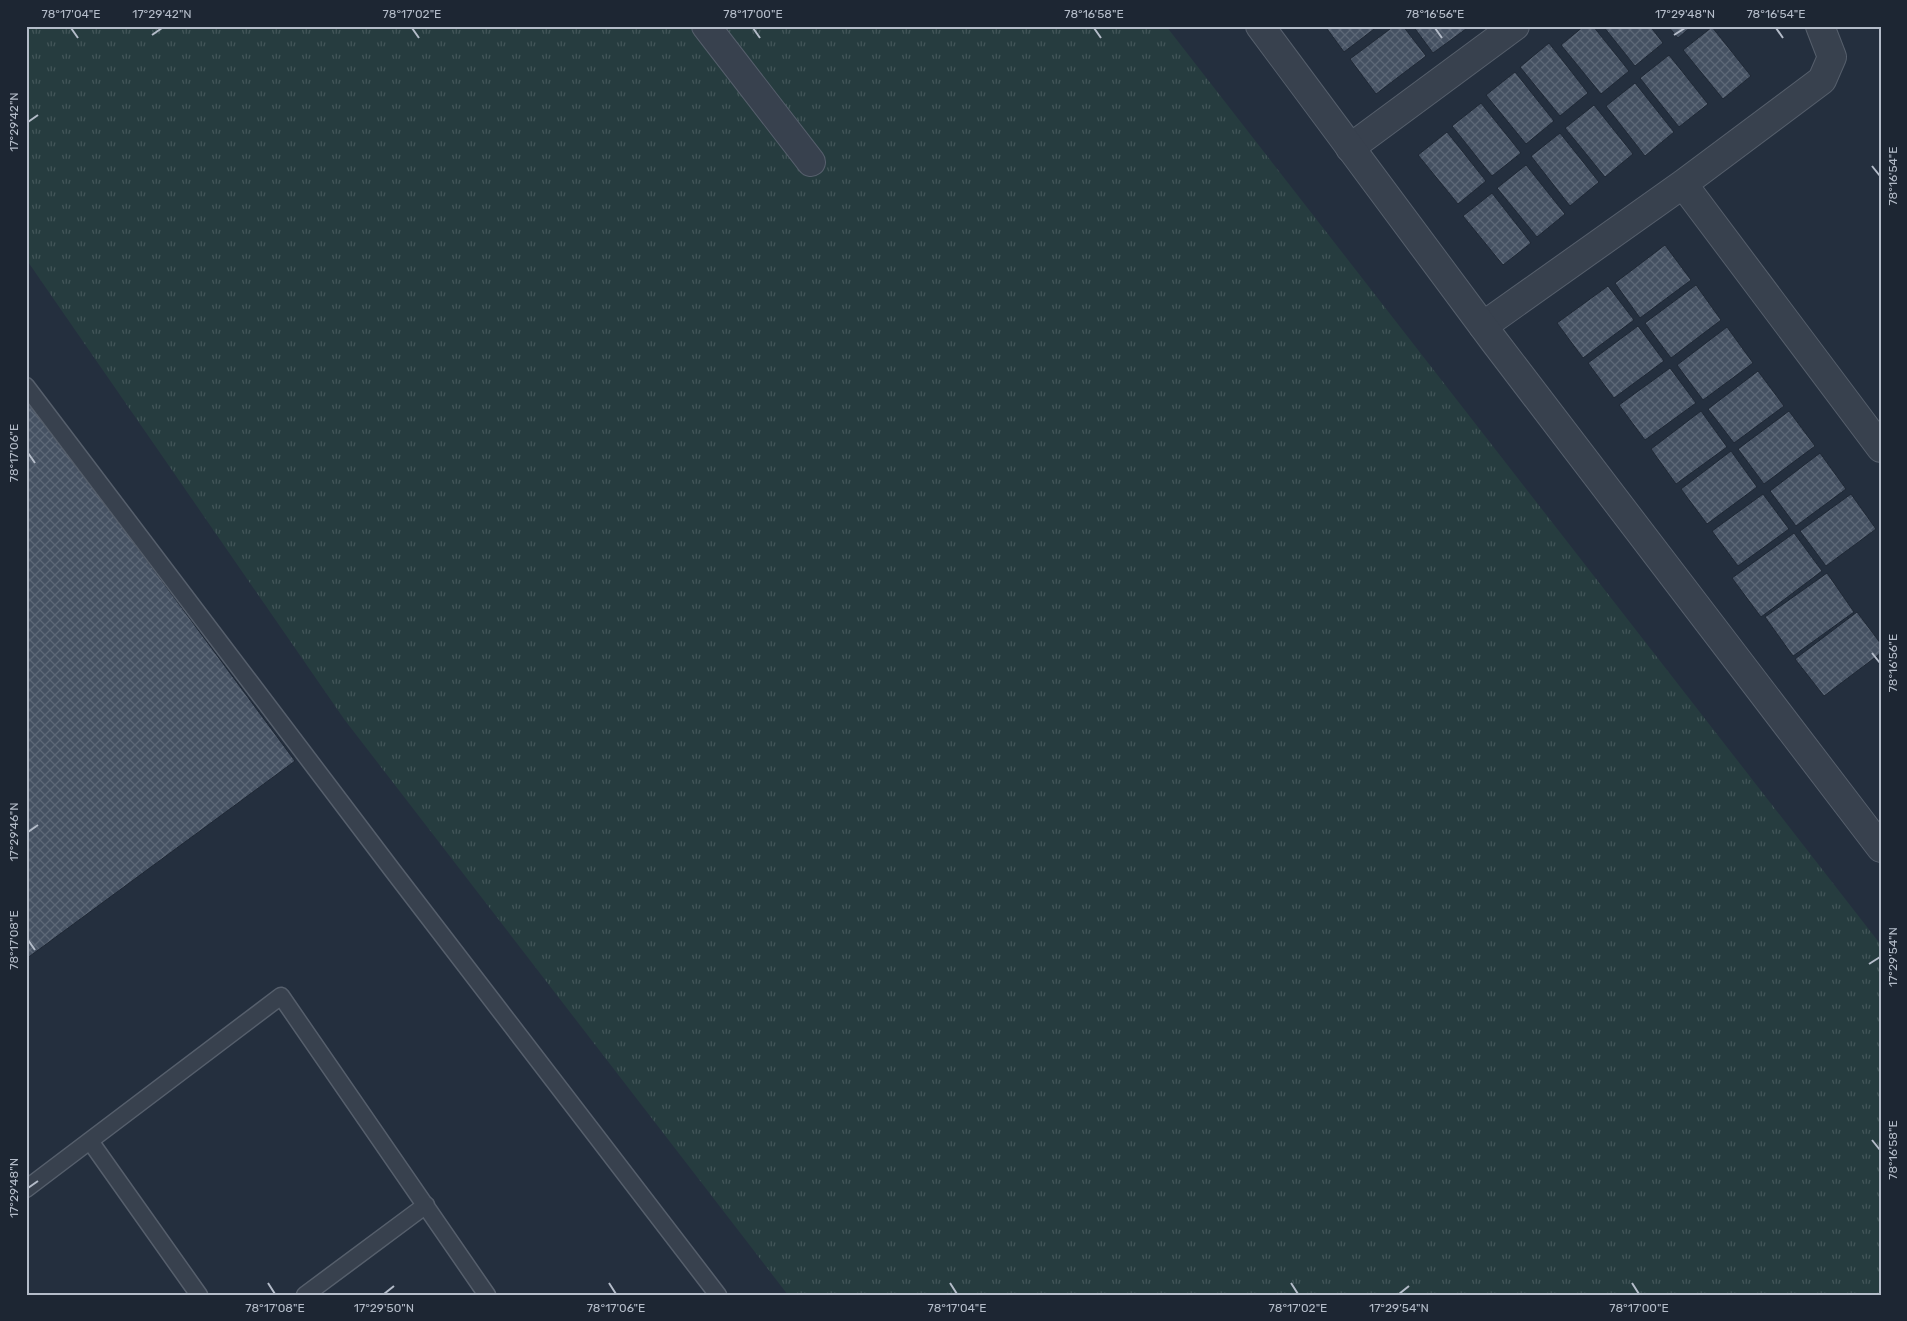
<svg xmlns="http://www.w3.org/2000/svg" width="1907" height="1321" viewBox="0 0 1907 1321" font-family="Rubik,sans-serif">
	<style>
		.grass { fill: url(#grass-tufts) }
		.building { fill: url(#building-cross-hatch); stroke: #1f2835 }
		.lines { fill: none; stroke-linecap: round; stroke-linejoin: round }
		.service-casing { stroke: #565f6c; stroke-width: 19 }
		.minor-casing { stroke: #565f6c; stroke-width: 30 }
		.tertiary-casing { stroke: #565f6c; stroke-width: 30 }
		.service { stroke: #38414e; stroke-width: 16 }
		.minor { stroke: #38414e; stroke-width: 28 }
		.tertiary { stroke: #38414e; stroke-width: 28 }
		.ticks { fill: none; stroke: #b4bcc9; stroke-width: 2 }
		.neatline { fill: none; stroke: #b4bcc9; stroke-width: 2 }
		.ticks-label { font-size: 12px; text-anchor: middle; fill: #b4bcc9 }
	</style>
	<defs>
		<pattern id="grass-tufts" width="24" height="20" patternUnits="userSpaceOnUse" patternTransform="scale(1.25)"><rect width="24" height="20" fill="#263c3f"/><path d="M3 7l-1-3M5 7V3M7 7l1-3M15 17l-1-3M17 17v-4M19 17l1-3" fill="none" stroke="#435659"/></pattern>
		<pattern id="building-cross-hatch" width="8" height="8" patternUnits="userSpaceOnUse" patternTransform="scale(1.25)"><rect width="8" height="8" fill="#455162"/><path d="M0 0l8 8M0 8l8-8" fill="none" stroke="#5d6877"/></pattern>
	</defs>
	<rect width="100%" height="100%" fill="#242f3e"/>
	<!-- grass -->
	<path class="grass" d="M26 26H1166L1881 945V1295H788L344 719 26 259Z"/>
	<!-- building -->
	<path class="building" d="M1325 26H1378L1344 52Z
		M1394 26H1403L1426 56 1376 94 1350 59Z
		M1413 26H1470L1433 53Z
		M1584 26H1593L1629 71 1601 94 1561 45Z
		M1603 26H1650L1663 43 1635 66Z
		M1668 26H1692L1678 38Z
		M1712 27 1751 76 1723 99 1683 50Z
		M1549 43 1588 93 1560 116 1520 67Z
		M1669 55 1708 104 1679 127 1640 78Z
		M1515 72 1554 121 1526 144 1486 95Z
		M1635 83 1674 132 1645 156 1606 106Z
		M1481 103 1521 153 1492 176 1452 126Z
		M1594 105 1633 154 1605 177 1565 128Z
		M1447 132 1486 181 1458 204 1418 155Z
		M1560 133 1599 182 1570 206 1531 156Z
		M1526 165 1565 214 1537 237 1497 188Z
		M1492 193 1531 243 1503 265 1463 216Z
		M1665 245 1691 280 1640 318 1615 283Z
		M1696 285 1721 320 1671 358 1645 323Z
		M1608 286 1634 320 1583 358 1557 323Z
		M1638 326 1664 361 1614 398 1588 363Z
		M1727 327 1753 363 1703 400 1677 365Z
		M1670 368 1696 403 1645 440 1619 405Z
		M1758 371 1784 406 1734 443 1708 409Z
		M26 397 295 761 26 959Z
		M1701 411 1727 447 1676 484 1651 449Z
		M1789 411 1815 446 1764 484 1738 449Z
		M1731 451 1757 487 1707 524 1681 489Z
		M1820 453 1846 489 1796 526 1770 491Z
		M1763 494 1789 529 1738 566 1712 531Z
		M1851 494 1876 529 1826 566 1800 531Z
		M1794 533 1822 571 1761 617 1732 578Z
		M1827 573 1854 612 1793 656 1765 617Z
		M1857 612 1881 644V653L1824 696 1795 659Z"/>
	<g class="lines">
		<!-- service casing -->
		<g class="service-casing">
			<path id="service" d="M26 386 393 871 718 1295
				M90 1141 199 1295
				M26 1189 281 996 487 1295
				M305 1295 426 1205"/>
		</g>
		<!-- minor casing -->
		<g class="minor-casing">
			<path id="minor" d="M706 26 811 162
				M1350 148 1515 26
				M1683 184 1881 448
				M1483 326 1683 184 1822 80 1832 57 1820 26"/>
		</g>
		<!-- tertiary casing -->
		<g class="tertiary-casing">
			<path id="tertiary" d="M1260 26 1494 341 1881 848"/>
		</g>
		<!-- service -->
		<use href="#service" class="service"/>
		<!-- minor -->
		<use href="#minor" class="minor"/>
		<!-- tertiary -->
		<use href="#tertiary" class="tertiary"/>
	</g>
	<!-- ticks -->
	<path class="ticks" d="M71 28 78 38M412 28 419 38M753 28 760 38M1094 28 1101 38M1435 28 1442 38M1776 28 1783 38M152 35 162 28M1674 35 1685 28M28 122 38 115M1872 166 1880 176M28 453 35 463M1872 653 1880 663M28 832 38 825M28 940 35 950M1869 964 1880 957M1872 1140 1880 1150M28 1188 38 1181M268 1283 275 1294M609 1283 616 1294M950 1283 957 1294M1291 1283 1298 1294M1632 1283 1639 1294M384 1294 394 1286M1399 1294 1409 1286"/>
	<!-- border -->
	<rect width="1907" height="1321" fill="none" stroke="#1d2633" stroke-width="55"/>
	<rect x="28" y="28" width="1852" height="1266" class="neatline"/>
	<g class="ticks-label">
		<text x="71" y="18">78°17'04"E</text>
		<text x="162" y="18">17°29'42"N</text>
		<text x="412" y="18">78°17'02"E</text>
		<text x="753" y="18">78°17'00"E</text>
		<text x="1094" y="18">78°16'58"E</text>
		<text x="1435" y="18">78°16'56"E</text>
		<text x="1685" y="18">17°29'48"N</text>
		<text x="1776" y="18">78°16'54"E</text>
		<text transform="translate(14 122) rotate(-90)" y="4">17°29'42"N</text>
		<text transform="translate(1893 176) rotate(-90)" y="4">78°16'54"E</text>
		<text transform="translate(14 453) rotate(-90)" y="4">78°17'06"E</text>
		<text transform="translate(1893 663) rotate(-90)" y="4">78°16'56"E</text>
		<text transform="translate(14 832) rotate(-90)" y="4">17°29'46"N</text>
		<text transform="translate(14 940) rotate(-90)" y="4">78°17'08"E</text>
		<text transform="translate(1893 957) rotate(-90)" y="4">17°29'54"N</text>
		<text transform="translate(1893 1150) rotate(-90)" y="4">78°16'58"E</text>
		<text transform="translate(14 1188) rotate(-90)" y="4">17°29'48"N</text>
		<text x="275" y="1312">78°17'08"E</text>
		<text x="384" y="1312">17°29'50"N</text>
		<text x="616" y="1312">78°17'06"E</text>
		<text x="957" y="1312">78°17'04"E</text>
		<text x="1298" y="1312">78°17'02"E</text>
		<text x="1399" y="1312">17°29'54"N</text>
		<text x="1639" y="1312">78°17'00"E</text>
	</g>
</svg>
